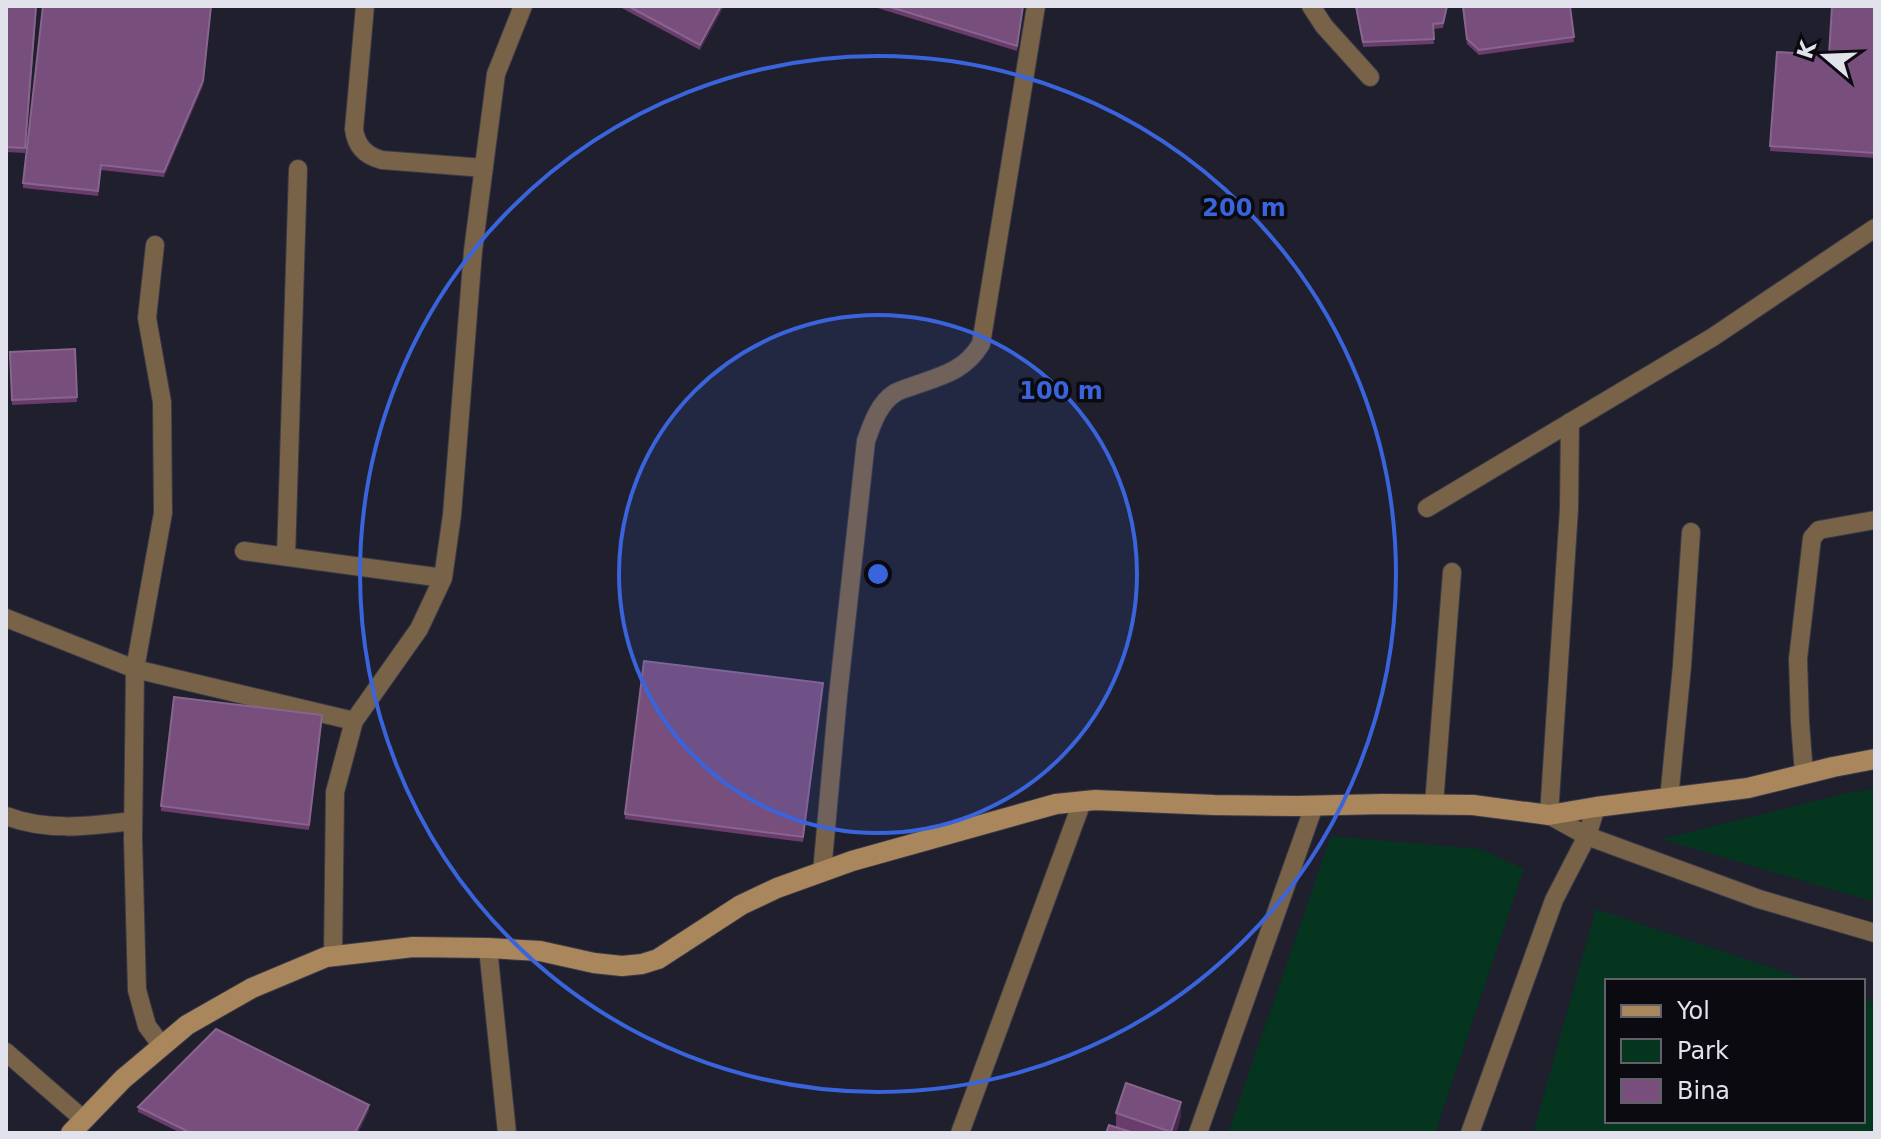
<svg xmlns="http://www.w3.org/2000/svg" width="1881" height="1139" viewBox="0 0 1881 1139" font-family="'DejaVu Sans',sans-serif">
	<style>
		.green { fill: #05351f }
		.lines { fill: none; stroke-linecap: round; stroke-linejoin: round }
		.street-casing { stroke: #3a3a48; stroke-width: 20 }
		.secondary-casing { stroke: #3a3a48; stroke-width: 22 }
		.street { stroke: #786248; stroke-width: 18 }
		.secondary { stroke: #aa865d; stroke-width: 20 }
		.wall { fill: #6a3c6e }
		.shaded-wall { fill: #47294f }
		.building { fill: #774e7c; stroke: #87658d; stroke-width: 2 }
		.ring { fill: none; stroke: #3a64db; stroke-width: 4 }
		.centre { fill: #3a64db; stroke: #0a0a10; stroke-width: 4 }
		.ring-label { font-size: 24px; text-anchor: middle; font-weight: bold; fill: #3a64db; stroke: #0a0a10; stroke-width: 7; stroke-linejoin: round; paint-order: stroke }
	</style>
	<rect width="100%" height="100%" fill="#1f1f2d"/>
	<!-- green -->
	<path class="green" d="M1875 789V902L1661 839 1852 792Z
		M1331 836 1480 849 1524 869 1435 1133H1228Z
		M1596 909 1811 981H1607V1121H1863V998L1875 1002V1133H1533Z"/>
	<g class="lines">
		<!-- street casing -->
		<g class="street-casing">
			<path id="street" d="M365 6 354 129C356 146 366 156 382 160L484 168
				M1311 6 1324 26 1370 77
				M155 245 147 318 162 402 163 513 135 669 133 839 137 990 147 1026 162 1046
				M1570 422 1569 509 1549 815 1587 836 1759 899 1875 933
				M1427 508 1713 337 1875 228
				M244 551 443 578
				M286 557 298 169
				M6 618 135 669 354 721
				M1804 774 1800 722 1798 659 1812 538 1819 530 1875 520
				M1669 799 1682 666 1691 532
				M1434 804 1452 572
				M6 816C48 832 90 826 133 821
				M822 872 838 696 866 441C872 424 879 403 895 393 900 390 907 388 913 386 941 376 965 371 981 344L1036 6
				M488 948 507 1133
				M333 956 335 792 354 721 419 629 443 578 452 515 473 251 496 74 523 6
				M6 1052 83 1119
				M960 1133 1082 802
				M1198 1133 1314 806
				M1470 1133 1554 900 1587 836 1596 807"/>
		</g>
		<!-- secondary casing -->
		<g class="secondary-casing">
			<path id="secondary" d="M71 1133 123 1079 187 1025 252 988 326 957 413 947 488 948 540 951 594 963 622 966 642 964 658 959 741 905 777 888 852 861 1056 804 1095 800 1214 805 1297 806 1383 804 1473 805 1549 815 1596 807 1748 788 1833 767 1875 759"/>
		</g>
		<!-- street -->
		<use href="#street" class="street"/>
		<!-- secondary -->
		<use href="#secondary" class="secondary"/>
	</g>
	<!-- wall -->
	<path class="wall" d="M6 6H37L25 153 6 152Z
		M618 6H724L700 50Z
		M871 6H1023L1017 51Z
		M1355 6H1448L1443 28 1433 29 1434 44 1363 47Z
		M1462 6H1570L1574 42 1479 55 1467 44Z
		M1875 6V158L1770 151 1777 52 1829 55Z
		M203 86 164 177 101 170 98 196 23 188V183Z
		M75 349 77 402 12 405 10 352Z
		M823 688 803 842 625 819V814Z
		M322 720 309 830 161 811V806Z
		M138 1107 369 1110 358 1133H181L138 1112Z
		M1116 1113 1181 1116 1176 1133H1106L1116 1127Z"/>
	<!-- shaded-wall -->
	<path class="shaded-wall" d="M212 6 203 86 164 177V172Z
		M721 6H724L700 50V45Z
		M1181 1102V1116L1176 1133H1171Z
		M369 1105V1110L358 1133H355Z"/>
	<!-- building -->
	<path class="building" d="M6 6H36L25 148 6 147Z
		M43 6H211L203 81 164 172 101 165 98 191 23 183Z
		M628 6H721L700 45Z
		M887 6H1023L1017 46Z
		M1356 6H1447L1443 23 1433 24 1434 39 1363 42Z
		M1463 6H1570L1574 37 1479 50 1467 39Z
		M1832 6H1875V153L1770 146 1777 52 1829 55Z
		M75 349 77 397 12 400 10 352Z
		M644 661 823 683 803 837 625 814Z
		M174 697 322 715 309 825 161 806Z
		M216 1029 369 1105 355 1133H191L138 1107Z
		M1126 1083 1181 1102 1171 1132 1116 1113Z
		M1109 1125 1134 1133H1106Z"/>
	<!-- distance rings -->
	<circle cx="878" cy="574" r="259" fill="#3a64db" fill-opacity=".12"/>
	<g class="ring">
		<circle cx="878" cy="574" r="259"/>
		<circle cx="878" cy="574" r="518"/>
	</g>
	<circle cx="878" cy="574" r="12" class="centre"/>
	<g class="ring-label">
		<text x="1244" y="216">200 m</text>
		<text x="1061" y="399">100 m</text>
	</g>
	<!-- border -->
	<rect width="1881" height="1139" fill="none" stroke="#e1e2eb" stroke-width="16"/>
	<!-- legend -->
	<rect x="1605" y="979" width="260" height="144" fill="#0a0a10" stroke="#606068" stroke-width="2"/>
	<rect x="1621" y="1005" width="40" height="12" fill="#aa865d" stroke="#606068" stroke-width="2"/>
	<text x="1677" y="1019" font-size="24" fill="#e1e2eb">Yol</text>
	<rect x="1621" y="1039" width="40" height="24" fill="#05351f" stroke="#606068" stroke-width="2"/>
	<text x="1677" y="1059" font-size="24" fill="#e1e2eb">Park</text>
	<rect x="1621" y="1079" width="40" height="24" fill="#774e7c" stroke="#606068" stroke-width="2"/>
	<text x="1677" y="1099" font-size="24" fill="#e1e2eb">Bina</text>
	<!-- north arrow -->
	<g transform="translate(1825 56) rotate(289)" stroke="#0a0a10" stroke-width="6" paint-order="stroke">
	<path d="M0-6L14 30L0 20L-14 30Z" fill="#e1e2eb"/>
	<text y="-12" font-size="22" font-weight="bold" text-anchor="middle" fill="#e1e2eb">K</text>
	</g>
</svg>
